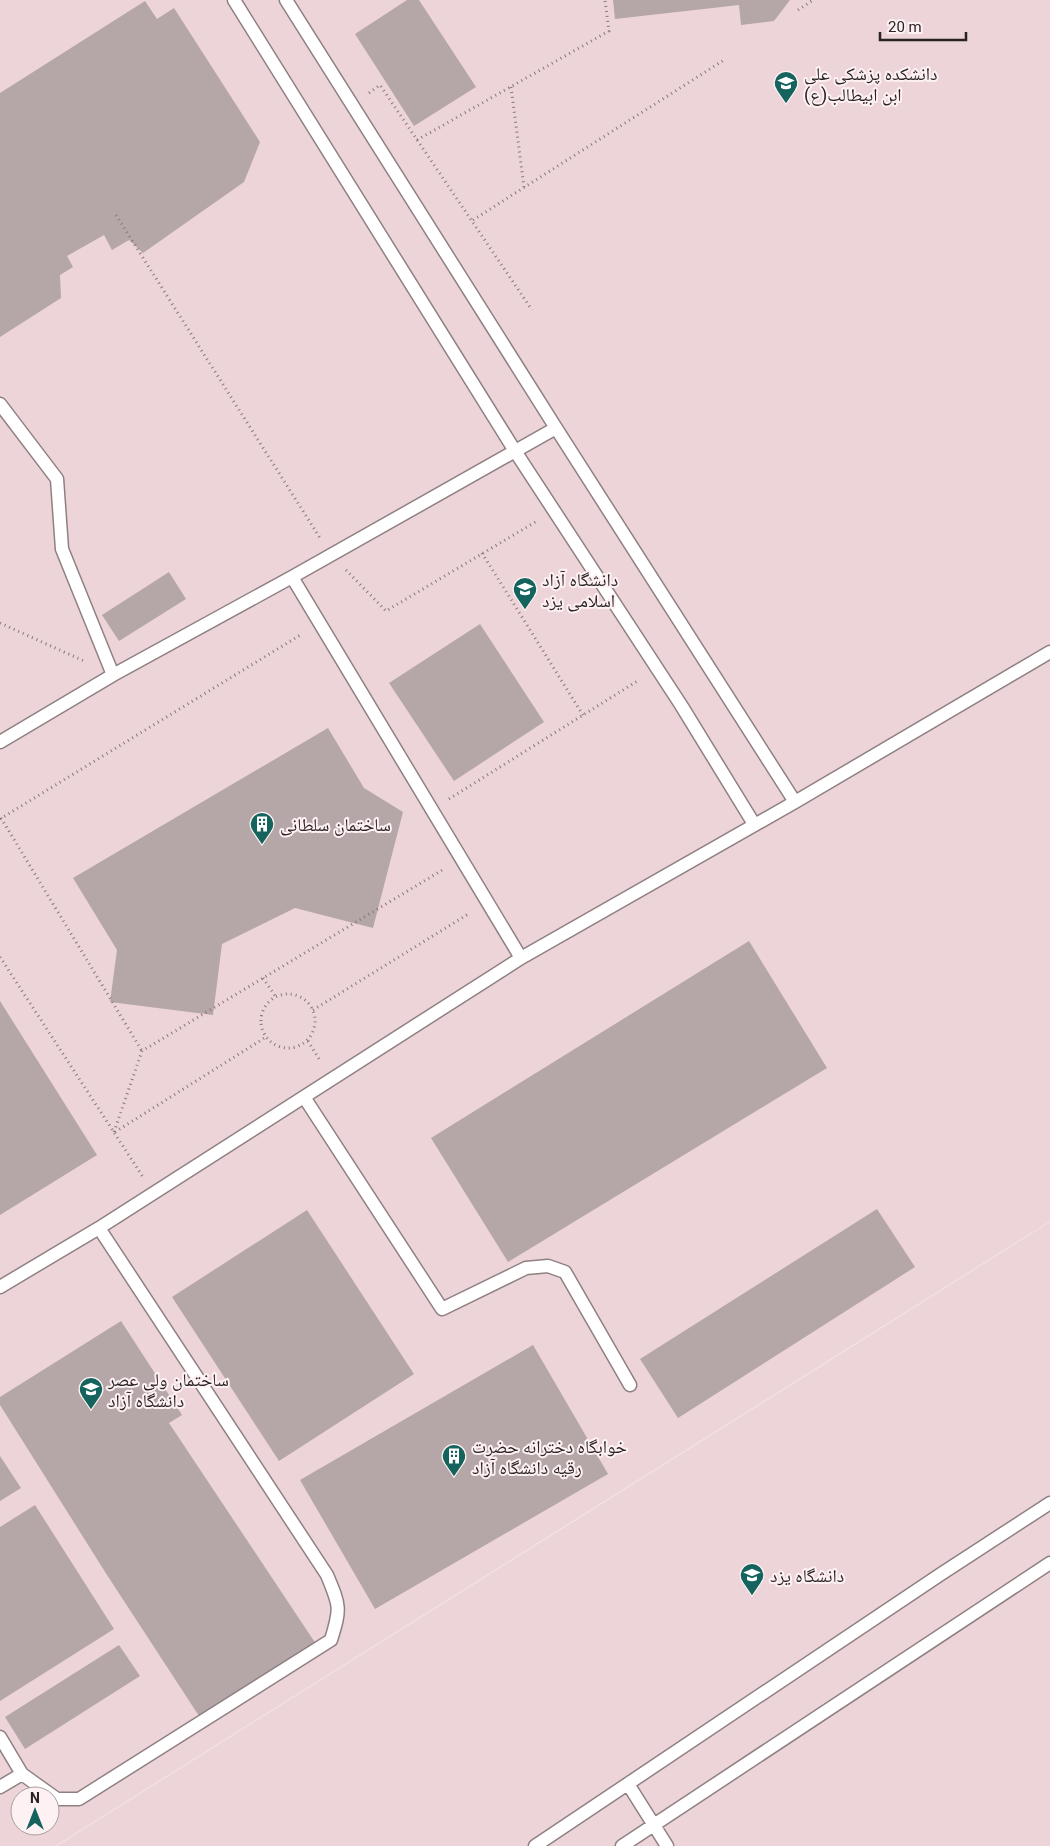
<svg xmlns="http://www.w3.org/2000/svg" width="1050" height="1846" viewBox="0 0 1050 1846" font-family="Roboto,'Noto Naskh Arabic',sans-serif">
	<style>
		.built { fill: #edd4d8; fill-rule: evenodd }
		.building { fill: #b5a6a8 }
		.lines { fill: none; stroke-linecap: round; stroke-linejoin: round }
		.lane-casing { stroke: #8f8082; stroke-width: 15 }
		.path { stroke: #857a7b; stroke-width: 3; stroke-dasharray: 1 4; stroke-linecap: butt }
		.lane { stroke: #fff; stroke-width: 12 }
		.labels { text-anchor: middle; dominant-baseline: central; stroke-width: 4; stroke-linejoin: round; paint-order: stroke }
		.poi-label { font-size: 18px; fill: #292323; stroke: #fef1f3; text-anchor: start }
	</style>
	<rect width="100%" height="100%" fill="#f3e2e5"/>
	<!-- built -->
	<path class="built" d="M0 0H1050V1221L55 1846H0ZM20 1796H50V1826H20Z
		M1050 1222V1846H57L852 1347Z"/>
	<!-- building -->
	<path class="building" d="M407 0H419L476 87 414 126 355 34Z
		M613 0H790L774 21 741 25 739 5 615 19Z
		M145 1 157 19 174 8 260 142 244 182 143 253 129 240 112 250 104 235 67 256 73 267 60 275 61 298 0 337V93Z
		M169 572 186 599 119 641 102 615Z
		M480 624 544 722 454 781 389 683Z
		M328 728 364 788 403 812 373 928 295 908 222 944 213 1015 110 1002 117 950 73 878Z
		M749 941 827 1068 508 1262 431 1138Z
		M0 1001 97 1155 0 1215Z
		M877 1209 915 1267 678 1418 640 1359Z
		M307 1210 414 1374 279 1461 172 1297Z
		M121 1321 182 1415 169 1423 316 1644 201 1719 107 1575 0 1405V1397Z
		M533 1345 608 1474 375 1609 300 1480Z
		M0 1456 21 1488 0 1501Z
		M35 1505 114 1629 0 1701V1527Z
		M119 1645 140 1676 25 1749 5 1717Z"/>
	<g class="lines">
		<!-- lane casing -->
		<g class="lane-casing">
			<path id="lane" d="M234 0 515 451 681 705 754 824
				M286 0 556 428 795 802
				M0 404 57 479 62 549 113 675
				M292 577 521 958
				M0 742 113 675 292 577 556 428
				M304 1097 442 1309 526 1268 548 1266 565 1272 630 1385
				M0 1287 99 1228 521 958 795 802 1050 652
				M0 1737 22 1774 0 1787
				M22 1774 57 1799H79L331 1640C341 1608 340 1606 327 1575L99 1228
				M628 1784 667 1846
				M535 1846 941 1574 1050 1503
				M622 1846 1050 1563"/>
		</g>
		<!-- path -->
		<path class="path" d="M798 10 813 0
			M511 87 524 187
			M369 93 380 85 532 310
			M417 140 609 31 605 0
			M116 215 320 538
			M473 220 724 60
			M482 553 583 715
			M346 570 386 611 537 521
			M0 623 84 661
			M449 799 639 680
			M1 818 142 1051
			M0 819 302 634
			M0 957 143 1177
			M263 978 276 997
			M261 1021a27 27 0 1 1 54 0a27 27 0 1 1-54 0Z
			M313 1010 470 913
			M308 1041 321 1062
			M114 1132 142 1051 444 869
			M115 1132 266 1037"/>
		<!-- lane -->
		<use href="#lane" class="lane"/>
	</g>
	<!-- icons -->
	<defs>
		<g id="university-pin" transform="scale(1.25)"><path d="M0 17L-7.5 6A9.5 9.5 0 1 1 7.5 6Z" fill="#15635d" stroke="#fef1f3"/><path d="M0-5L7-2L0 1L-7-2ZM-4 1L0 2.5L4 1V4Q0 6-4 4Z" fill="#fff"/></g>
		<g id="building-pin" transform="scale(1.25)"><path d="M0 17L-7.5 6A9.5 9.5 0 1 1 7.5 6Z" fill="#15635d" stroke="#fef1f3"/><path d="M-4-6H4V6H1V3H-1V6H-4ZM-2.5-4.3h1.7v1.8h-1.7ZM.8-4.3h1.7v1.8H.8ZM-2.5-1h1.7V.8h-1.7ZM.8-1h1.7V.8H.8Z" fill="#fff"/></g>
	</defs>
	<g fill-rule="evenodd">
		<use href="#university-pin" x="786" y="83"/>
		<use href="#university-pin" x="525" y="589"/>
		<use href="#building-pin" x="262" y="824"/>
		<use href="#university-pin" x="91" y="1389"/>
		<use href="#building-pin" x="454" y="1456"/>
		<use href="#university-pin" x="752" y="1575"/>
	</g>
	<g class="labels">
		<!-- poi labels -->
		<g class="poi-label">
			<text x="804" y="73">دانشکده پزشکی علی<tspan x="804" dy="21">ابن ابیطالب(ع)</tspan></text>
			<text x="542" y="579">دانشگاه آزاد<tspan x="542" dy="21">اسلامی یزد</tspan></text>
			<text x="280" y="824">ساختمان سلطانی</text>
			<text x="108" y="1379">ساختمان ولی عصر<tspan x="108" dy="21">دانشگاه آزاد</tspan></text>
			<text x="472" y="1446">خوابگاه دخترانه حضرت<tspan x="472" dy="21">رقیه دانشگاه آزاد</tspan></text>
			<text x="770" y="1575">دانشگاه یزد</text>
		</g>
	</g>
	<!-- north arrow -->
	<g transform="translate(35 1811)"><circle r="24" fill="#fef1f3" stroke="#a99fa0"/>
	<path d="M0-4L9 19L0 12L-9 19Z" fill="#15635d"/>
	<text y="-8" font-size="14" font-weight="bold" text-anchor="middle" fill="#292323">N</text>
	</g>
	<!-- scale -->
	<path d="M880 32v8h86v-8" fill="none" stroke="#292323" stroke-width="2.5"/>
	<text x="888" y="32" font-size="15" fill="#292323" stroke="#fef1f3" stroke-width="4" paint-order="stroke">20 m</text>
</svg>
